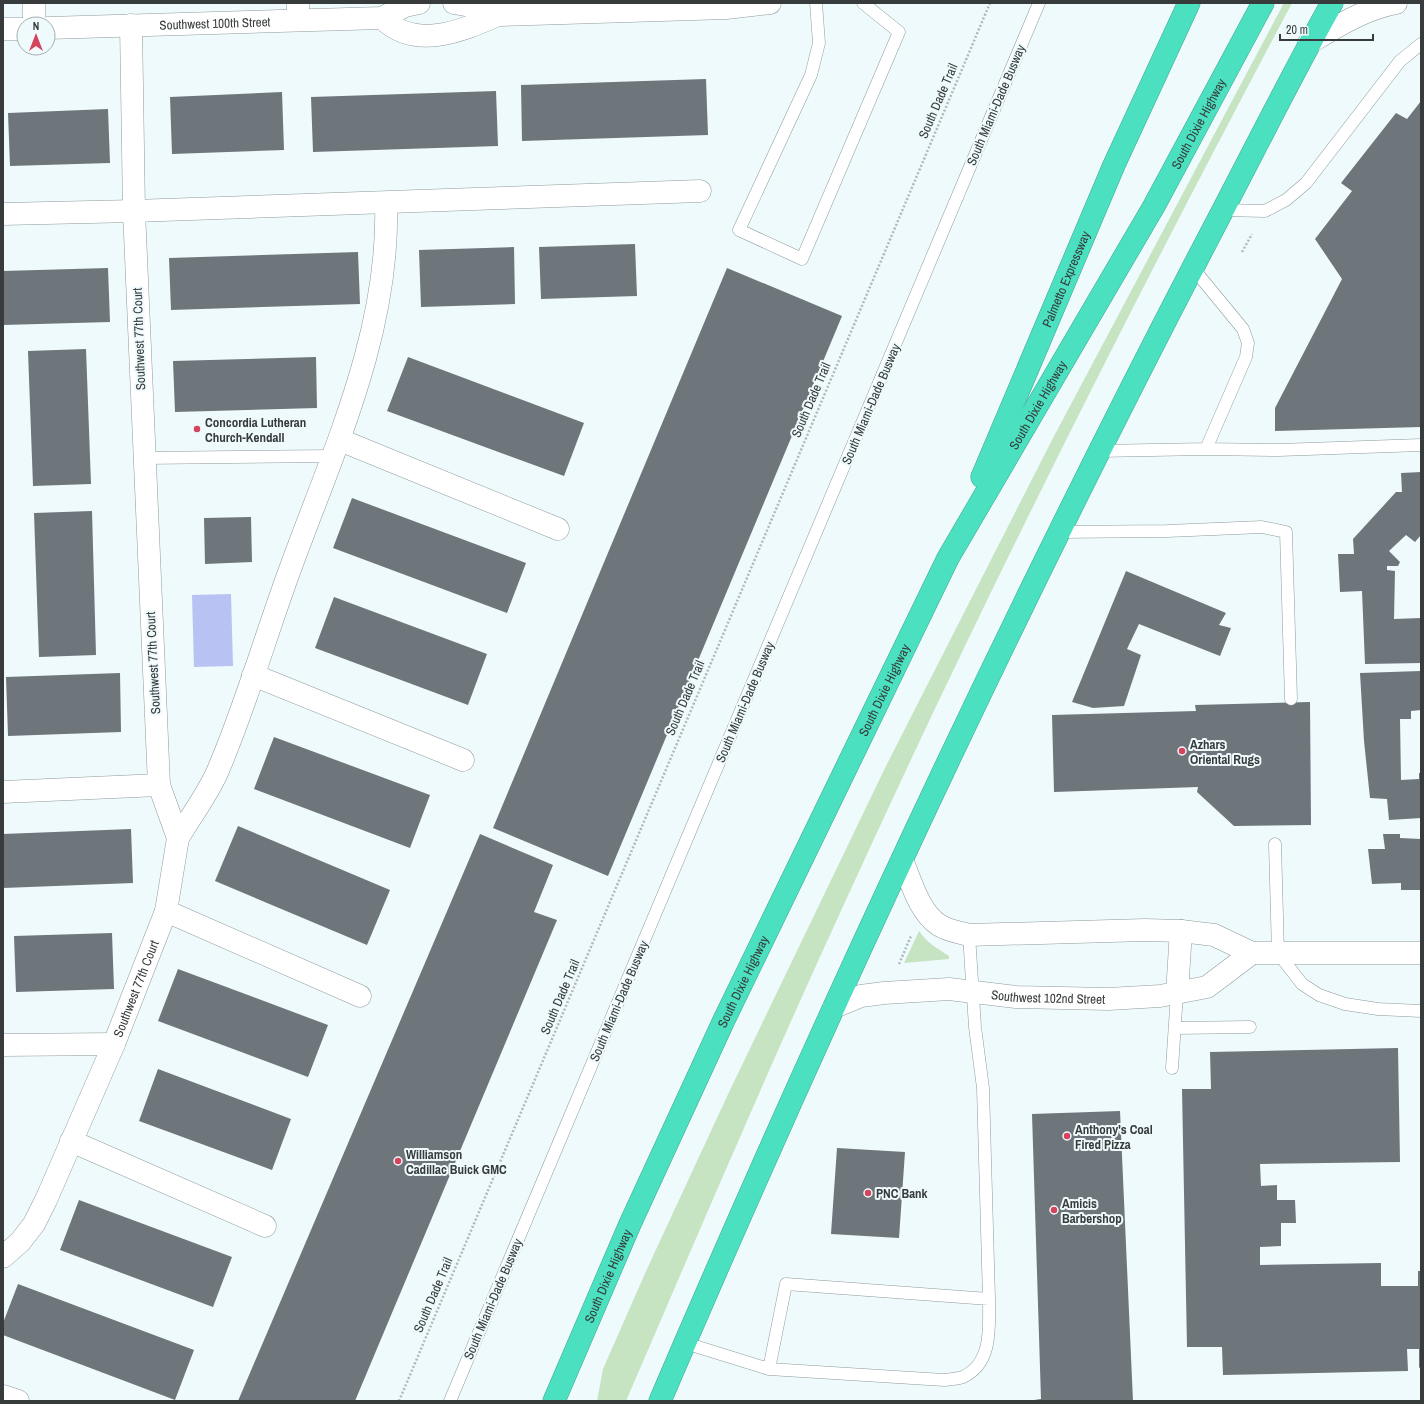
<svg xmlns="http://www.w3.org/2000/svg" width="1424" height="1404" viewBox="0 0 1424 1404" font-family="'Archivo Narrow',sans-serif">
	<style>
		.green { fill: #c6e3c2 }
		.water { fill: #b8c3f4 }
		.building { fill: #6e757b }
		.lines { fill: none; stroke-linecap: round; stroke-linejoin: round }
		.lane-casing { stroke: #8f9a9c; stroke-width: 13 }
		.street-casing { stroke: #8f9a9c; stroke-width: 23 }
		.secondary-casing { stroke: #8f9a9c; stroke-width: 23 }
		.highway-casing { stroke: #44a691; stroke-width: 23 }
		.path { stroke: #b0b9ba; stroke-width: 2.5; stroke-dasharray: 2 2; stroke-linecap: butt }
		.lane { stroke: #fff; stroke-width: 12 }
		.street { stroke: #fff; stroke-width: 22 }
		.secondary { stroke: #fff; stroke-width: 22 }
		.highway { stroke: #4be0bf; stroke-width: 22 }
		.poi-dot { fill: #d5445d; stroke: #effafc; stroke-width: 1.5 }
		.labels { text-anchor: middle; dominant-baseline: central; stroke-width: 4; stroke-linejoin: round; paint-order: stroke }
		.street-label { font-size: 13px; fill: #373b3c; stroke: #effafc }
		.poi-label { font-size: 13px; font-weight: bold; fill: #373b3c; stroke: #effafc; text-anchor: start }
	</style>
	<rect width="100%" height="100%" fill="#effafc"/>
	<!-- green -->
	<path class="green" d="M1284 3H1292C1135 298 984 597 845 902 769 1067 698 1234 626 1401H597L603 1369 647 1269 730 1090 886 766 1052 440Z
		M919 931C928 944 937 948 949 956V959L904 963Z"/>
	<!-- water -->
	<path class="water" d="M231 594 233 666 194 667 192 595Z"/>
	<!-- building -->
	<path class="building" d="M706 79 708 135 522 141 521 85Z
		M496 91 498 146 313 152 311 97Z
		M282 92 284 150 172 154 170 97Z
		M1421 101V427L1275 431V408L1342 279 1315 239 1352 191 1341 183 1396 113 1407 119Z
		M108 109 110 163 10 166 8 113Z
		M635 244 637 296 541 299 539 247Z
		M514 247 515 304 421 307 419 250Z
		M358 252 360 304 171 310 169 258Z
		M108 268 110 322 3 325V271Z
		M727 268 842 316 608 876 493 828Z
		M86 349 91 484 33 486 28 351Z
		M316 357 317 408 175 412 173 361Z
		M408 357 584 423 564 476 387 411Z
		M1421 472V535L1415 542 1406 535 1389 551 1400 562 1398 566H1387V570L1395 571 1394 619 1421 618V663L1365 664 1362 591 1340 592 1338 554H1354L1353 539 1396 492H1402L1401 473Z
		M352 498 526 563 507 613 333 548Z
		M92 511 96 655 39 657 34 513Z
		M251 517 252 562 205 564 204 518Z
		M1126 571 1226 613 1219 625 1231 628 1220 656 1139 624 1127 649 1141 655 1124 706 1093 708 1072 702Z
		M334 597 487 654 468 705 315 648Z
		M1421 671V710L1411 711V719H1400L1401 780 1419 779V773H1421V818L1389 820 1387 799 1370 798 1364 741 1360 673Z
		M120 673 121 732 8 736 6 677Z
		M1310 702 1311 825 1234 826 1197 792 1198 787 1054 792 1052 715 1196 711 1195 705Z
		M274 737 430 795 410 848 254 789Z
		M238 826 390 890 367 945 215 881Z
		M131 829 133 883 3 888V834Z
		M480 834 553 865 534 912 557 920 355 1401H238Z
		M1383 834H1400V838L1421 839V890H1401V883L1372 884 1368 849H1385Z
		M112 933 114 989 16 992 14 936Z
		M178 969 328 1025 308 1077 158 1021Z
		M1398 1048 1400 1162 1260 1164 1261 1186 1277 1185V1200H1295L1296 1223H1281V1246L1260 1247V1265L1381 1263V1286H1418V1271H1421V1367L1419 1368V1349H1407L1408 1371 1223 1375 1222 1347H1187L1182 1089H1211L1210 1052Z
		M158 1069 291 1119 272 1170 139 1121Z
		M1120 1111 1133 1401H1027L1041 1399 1032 1114Z
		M837 1148 905 1152 899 1238 831 1234Z
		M79 1200 232 1257 213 1307 60 1250Z
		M18 1284 194 1350 175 1400 3 1335V1323Z"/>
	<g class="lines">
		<!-- lane casing -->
		<g class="lane-casing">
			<path id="lane" d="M816 3 819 43 811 75 739 230 802 259 899 32 863 3
				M1223 210 1265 211 1286 200 1306 183 1400 61 1421 44
				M1206 449 1279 450 1421 445
				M1098 451 1206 449 1246 357 1248 343 1243 329 1192 267
				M144 458 333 456
				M1059 532 1167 531 1262 527 1286 532 1291 699
				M1275 844 1278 953 1302 984 1319 995 1345 1004 1378 1009 1421 1011
				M1175 1028 1250 1027
				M1172 1068 1177 993
				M685 1343 769 1369 944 1380C950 1379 957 1379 963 1377 993 1363 989 1327 989 1299L983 1088 975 1027 969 935
				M769 1369 786 1284 989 1299
				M450 1401 1039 3"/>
		</g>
		<!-- street casing -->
		<g class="street-casing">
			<g id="street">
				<path d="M34 3V24"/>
				<path d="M298 3V20"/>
				<path d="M1309 43C1336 27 1364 9 1396 3"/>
				<path d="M3 214 134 211 700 191"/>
				<path d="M340 440 558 529"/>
				<path d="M253 675 463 760"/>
				<path d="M3 792 159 785"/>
				<path d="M178 838C191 816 210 791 219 768 247 702 267 631 292 564 335 447 390 330 386 203"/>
				<path d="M902 860C911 881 919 912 939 925 948 931 959 932 969 935L1145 930 1181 931 1214 935 1252 953H1421"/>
				<path d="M166 911 360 996"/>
				<path d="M1177 993 1181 931"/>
				<path id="s1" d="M834 1007 861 996 884 993 949 989 1016 997 1108 999 1160 996 1207 987 1252 953"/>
				<path d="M3 1045 114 1044"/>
				<path d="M71 1141 265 1226"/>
				<path id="s2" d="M3 1257 20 1242 34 1224 46 1200 114 1044 166 911 178 838 159 785 134 211 131 25"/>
				<path d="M3 1396 18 1401"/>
			</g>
		</g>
		<!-- secondary casing -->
		<g class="secondary-casing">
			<g id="secondary">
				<path d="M454 3 471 6 498 15 726 8 770 3"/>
				<path d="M382 18C416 51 461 31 498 15"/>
				<path id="s3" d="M48 28 382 18 405 6 419 3"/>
				<path d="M3 29H24"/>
			</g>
		</g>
		<!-- highway casing -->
		<g class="highway-casing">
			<g id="highway">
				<path id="s4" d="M982 477 1114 165 1189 3"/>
				<path id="s5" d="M554 1401 630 1224 724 1020 948 558 1154 206 1263 3"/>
				<path d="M660 1401C833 997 1019 599 1223 210 1259 141 1294 71 1332 3"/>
			</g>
		</g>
		<!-- path -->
		<path class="path" d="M1242 252 1252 234
			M899 964 911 936
			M399 1401 990 3"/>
		<!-- lane -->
		<use href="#lane" class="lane"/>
		<!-- street -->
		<use href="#street" class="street"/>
		<!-- secondary -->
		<use href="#secondary" class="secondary"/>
		<!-- highway -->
		<use href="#highway" class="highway"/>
	</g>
	<!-- markers -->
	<g class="poi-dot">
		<circle cx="197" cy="429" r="4"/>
		<circle cx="1182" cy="751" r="4"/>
		<circle cx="1067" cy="1136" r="4"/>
		<circle cx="398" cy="1161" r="4"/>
		<circle cx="868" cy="1193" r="4"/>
		<circle cx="1054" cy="1210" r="4"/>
	</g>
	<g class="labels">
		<!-- street labels -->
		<g class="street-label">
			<text stroke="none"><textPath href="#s3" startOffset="167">Southwest 100th Street</textPath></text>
			<text transform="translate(938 101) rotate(-67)">South Dade Trail</text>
			<text transform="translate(996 105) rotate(-67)">South Miami-Dade Busway</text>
			<text stroke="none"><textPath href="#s5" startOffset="1432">South Dixie Highway</textPath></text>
			<text stroke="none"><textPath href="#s4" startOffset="215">Palmetto Expressway</textPath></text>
			<text transform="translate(139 339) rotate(-92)">Southwest 77th Court</text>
			<text transform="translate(811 400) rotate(-67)">South Dade Trail</text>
			<text transform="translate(871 404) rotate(-67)">South Miami-Dade Busway</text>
			<text stroke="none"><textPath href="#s5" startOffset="1108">South Dixie Highway</textPath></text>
			<text transform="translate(153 663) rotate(-93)">Southwest 77th Court</text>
			<text stroke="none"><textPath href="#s5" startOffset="784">South Dixie Highway</textPath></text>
			<text transform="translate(685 698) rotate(-67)">South Dade Trail</text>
			<text transform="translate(745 702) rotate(-67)">South Miami-Dade Busway</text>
			<text stroke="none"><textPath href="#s5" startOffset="460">South Dixie Highway</textPath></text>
			<text stroke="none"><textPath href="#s2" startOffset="302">Southwest 77th Court</textPath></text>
			<text stroke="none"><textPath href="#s1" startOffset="217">Southwest 102nd Street</textPath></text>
			<text transform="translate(560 997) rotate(-67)">South Dade Trail</text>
			<text transform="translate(619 1001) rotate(-67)">South Miami-Dade Busway</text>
			<text stroke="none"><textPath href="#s5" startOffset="136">South Dixie Highway</textPath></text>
			<text transform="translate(433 1295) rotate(-67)">South Dade Trail</text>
			<text transform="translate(493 1299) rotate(-67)">South Miami-Dade Busway</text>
		</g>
		<!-- poi labels -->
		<g class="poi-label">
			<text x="205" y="422">Concordia Lutheran<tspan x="205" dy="15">Church-Kendall</tspan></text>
			<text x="1190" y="744">Azhars<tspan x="1190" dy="15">Oriental Rugs</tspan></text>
			<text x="1075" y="1129">Anthony's Coal<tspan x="1075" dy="15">Fired Pizza</tspan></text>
			<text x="406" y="1154">Williamson<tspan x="406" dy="15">Cadillac Buick GMC</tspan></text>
			<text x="876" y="1193">PNC Bank</text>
			<text x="1062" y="1203">Amicis<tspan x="1062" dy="15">Barbershop</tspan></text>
		</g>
	</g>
	<!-- border -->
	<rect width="1424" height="1404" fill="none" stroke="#373b3c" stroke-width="8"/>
	<!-- north arrow -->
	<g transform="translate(36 36)"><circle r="19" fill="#effafc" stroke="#a5aeaf"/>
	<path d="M0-3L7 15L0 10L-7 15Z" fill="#d5445d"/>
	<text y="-6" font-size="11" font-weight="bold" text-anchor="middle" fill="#373b3c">N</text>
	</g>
	<!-- scale -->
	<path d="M1280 34v6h93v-6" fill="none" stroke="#373b3c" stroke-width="2"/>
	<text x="1286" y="34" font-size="12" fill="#373b3c" stroke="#effafc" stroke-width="3" paint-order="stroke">20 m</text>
</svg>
